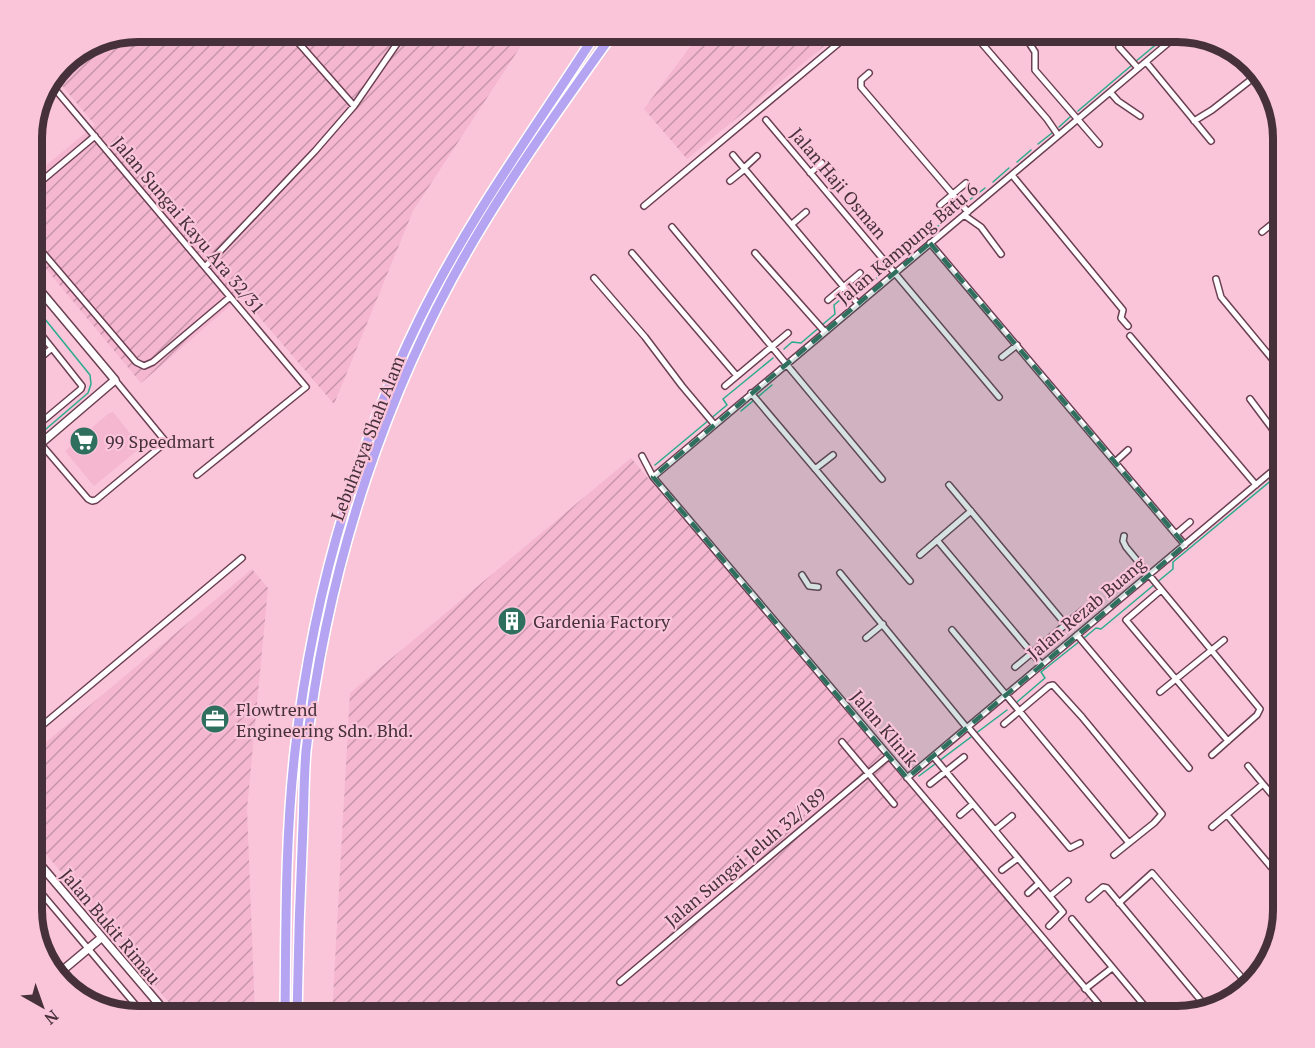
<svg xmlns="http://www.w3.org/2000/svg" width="1315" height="1048" viewBox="0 0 1315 1048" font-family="'PT Serif',serif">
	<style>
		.built { fill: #f4b7cf }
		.industrial { fill: url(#industrial-furrows) }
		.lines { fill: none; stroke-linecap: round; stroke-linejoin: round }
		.stream { stroke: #29ac8e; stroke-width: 1.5 }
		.minor-casing { stroke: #6b3f52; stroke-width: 8 }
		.tertiary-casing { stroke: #6b3f52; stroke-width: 10 }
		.motorway-casing { stroke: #fff; stroke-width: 12 }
		.minor { stroke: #fff; stroke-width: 5 }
		.tertiary { stroke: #fff; stroke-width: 7 }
		.motorway { stroke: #b4a4f1; stroke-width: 9 }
		.marked { fill: #2f6f5e; fill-opacity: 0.2; stroke: #2f6f5e; stroke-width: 4.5; stroke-dasharray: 12 8; stroke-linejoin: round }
		.labels { text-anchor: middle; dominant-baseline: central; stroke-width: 4.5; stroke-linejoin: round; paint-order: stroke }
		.street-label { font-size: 18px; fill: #46313a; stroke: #fac4d9 }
		.poi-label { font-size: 18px; fill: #46313a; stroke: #fac4d9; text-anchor: start }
		.rim { fill: none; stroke: #46313a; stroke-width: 8 }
	</style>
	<defs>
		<pattern id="industrial-furrows" width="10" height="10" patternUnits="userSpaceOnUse" patternTransform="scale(1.5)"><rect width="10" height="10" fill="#f4b7cf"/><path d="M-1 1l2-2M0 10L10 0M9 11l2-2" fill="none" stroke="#c795a9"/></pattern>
	</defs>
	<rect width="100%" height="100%" fill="#fac4d9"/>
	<!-- built -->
	<path class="built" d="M113 412 141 447 94 486 65 451 108 414Z"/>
	<!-- industrial -->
	<path class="industrial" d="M138 32H530L413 211 334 404 241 296 141 383 32 252V177L95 125 54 76 68 58Z
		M701 32H841L687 159 644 109Z
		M631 458 1104 1016H332L350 693Z
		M252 569 268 588 247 809 255 1016H180L32 837V754Z"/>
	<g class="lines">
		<!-- stream -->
		<path class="stream" d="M1135 62 1171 32
			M1078 111 1132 65
			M1059 127 1070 117
			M1038 144 1052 133
			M1017 162 1031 150
			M993 182 1009 168
			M967 202 985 188
			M850 292 864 279 872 282 957 210
			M784 349 792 342 801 343 835 314 834 305 846 295
			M741 411 772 385
			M32 441 88 393 91 384 90 375 32 303
			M655 465 727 405 723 399 773 358
			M1084 638 1096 628 1101 629 1173 569V562L1274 478 1283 477
			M1017 702 1045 678 1041 672 1080 641
			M919 776 1007 710"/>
		<!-- minor casing -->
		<g class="minor-casing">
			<path id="minor" d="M289 32 354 106
				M972 32 1047 119 1058 135
				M1022 32 1035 52V70L1099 144
				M1119 47 1138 68
				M1240 55 1273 95
				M1146 62 1211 141
				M869 73 861 80V87L968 212
				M49 82 306 387 197 475
				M1110 92 1118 101 1140 116
				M766 120 999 397
				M1194 121 1212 110 1257 75
				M733 155 858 304
				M744 168 757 156
				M810 173 822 163
				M1012 175 1123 310 1121 318 1128 326
				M730 181 745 169
				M32 189 95 136
				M940 205 966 183
				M644 206 852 32
				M964 215 981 227 1001 254
				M792 224 806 212
				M672 227 882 479
				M1262 232 1283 215
				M32 240 136 362 144 366 153 362 230 297
				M930 243 1185 545
				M632 253 737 376
				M755 253 825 332
				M205 267 315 151 354 106 405 32
				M594 278 645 337 682 386 714 424
				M1216 279 1221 297 1283 372
				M828 300 860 273
				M1130 336 1256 485
				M1002 357 1017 345
				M32 365 52 348
				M725 386 788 333
				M751 393 910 581
				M1250 399 1271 427 1283 448
				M32 430 81 389 82 386 32 323
				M41 444 88 499 92 501 96 500 166 442 115 380
				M642 456 653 477 1109 1016
				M1115 462 1128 450
				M815 469 833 455
				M653 477 1180 33
				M949 485 1066 625
				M1176 534 1190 522
				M1124 536 1123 541 1126 547 1260 709 1257 715 1212 755
				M937 540 1042 665
				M920 555 971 511
				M840 573 967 728
				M802 575 809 586 818 587
				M1161 590 1126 620 1228 741
				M952 630 1129 843
				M1077 635 1189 768
				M866 638 883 624
				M1015 667 1083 610
				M1160 692 1224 640
				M1004 724 1049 686 1053 685 1082 717 1162 814 1154 823 1114 855
				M968 727 1070 848 1080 843
				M32 734 242 558
				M842 742 894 804
				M933 756 1063 912 1049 926
				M1248 766 1283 808
				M907 778 1283 462
				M930 784 964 757
				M960 815 973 804
				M1227 815 1283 881
				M1212 827 1263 784
				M995 830 1012 816
				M1002 870 1018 858
				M32 882 145 1016
				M1028 893 1039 883
				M1050 896 1068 881
				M1089 899 1103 887 1107 888 1208 1009
				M1119 903 1152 873 1249 986
				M1072 919 1153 1016
				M620 982 889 756
				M1085 989 1112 968"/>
		</g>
		<!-- tertiary casing -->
		<g class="tertiary-casing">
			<path id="tertiary" d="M32 451 115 380 32 281
				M32 855 169 1016
				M57 975 101 938"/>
		</g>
		<!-- motorway casing -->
		<g class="motorway-casing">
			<path id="motorway" d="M285 1016C286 929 285 839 295 751 312 602 353 455 419 320 469 218 536 127 597 32
				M297 1016C298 953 300 889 303 825 304 801 304 775 306 751 327 567 386 384 483 225 523 159 569 95 614 32"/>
		</g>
		<!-- minor -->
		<use href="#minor" class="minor"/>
		<!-- tertiary -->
		<use href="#tertiary" class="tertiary"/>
		<!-- motorway -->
		<use href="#motorway" class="motorway"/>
	</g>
	<!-- marked area -->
	<path class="marked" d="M930 243 1185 545 907 778 653 477Z"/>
	<!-- icons -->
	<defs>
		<g id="supermarket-disc" transform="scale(1.5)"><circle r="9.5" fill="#2f6f5e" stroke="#fac4d9"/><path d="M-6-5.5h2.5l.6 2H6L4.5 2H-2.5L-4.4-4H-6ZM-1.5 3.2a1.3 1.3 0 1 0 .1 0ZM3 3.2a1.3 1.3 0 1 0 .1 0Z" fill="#fff"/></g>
		<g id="building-disc" transform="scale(1.5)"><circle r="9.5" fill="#2f6f5e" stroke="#fac4d9"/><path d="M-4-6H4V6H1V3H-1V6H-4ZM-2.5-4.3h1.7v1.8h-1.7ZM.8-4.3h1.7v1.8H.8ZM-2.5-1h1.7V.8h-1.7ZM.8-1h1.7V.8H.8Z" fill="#fff"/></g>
		<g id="office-disc" transform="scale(1.5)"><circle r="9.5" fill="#2f6f5e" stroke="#fac4d9"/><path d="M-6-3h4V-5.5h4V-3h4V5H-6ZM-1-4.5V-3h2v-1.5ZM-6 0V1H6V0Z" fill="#fff"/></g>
	</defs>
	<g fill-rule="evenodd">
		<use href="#supermarket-disc" x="84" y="441"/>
		<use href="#building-disc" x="512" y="621"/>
		<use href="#office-disc" x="215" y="719"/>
	</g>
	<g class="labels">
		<!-- street labels -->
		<g class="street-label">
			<text transform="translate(839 183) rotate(50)">Jalan Haji Osman</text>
			<text transform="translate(189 225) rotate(50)">Jalan Sungai Kayu Ara 32/31</text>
			<text transform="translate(907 243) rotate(-40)">Jalan Kampung Batu 6</text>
			<text transform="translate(367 438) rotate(-69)">Lebuhraya Shah Alam</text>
			<text transform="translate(1086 608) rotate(-40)">Jalan Rezab Buang</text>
			<text transform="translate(885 728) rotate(50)">Jalan Klinik</text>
			<text transform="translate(745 857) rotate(-40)">Jalan Sungai Jeluh 32/189</text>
			<text transform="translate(111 926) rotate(50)">Jalan Bukit Rimau</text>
		</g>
		<!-- poi labels -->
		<g class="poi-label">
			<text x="105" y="441">99 Speedmart</text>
			<text x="533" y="621">Gardenia Factory</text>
			<text x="236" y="709">Flowtrend<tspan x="236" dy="21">Engineering Sdn. Bhd.</tspan></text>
		</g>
	</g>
	<!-- crop -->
	<path d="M0 0H1315V1048H0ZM138 42H1177A96 96 0 0 1 1273 138V910A96 96 0 0 1 1177 1006H138A96 96 0 0 1 42 910V138A96 96 0 0 1 138 42Z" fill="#fac4d9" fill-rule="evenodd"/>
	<path class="rim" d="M138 42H1177A96 96 0 0 1 1273 138V910A96 96 0 0 1 1177 1006H138A96 96 0 0 1 42 910V138A96 96 0 0 1 138 42Z"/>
	<!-- north arrow -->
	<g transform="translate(42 1006) rotate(140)" stroke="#fac4d9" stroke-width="4.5" paint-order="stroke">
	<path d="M0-4.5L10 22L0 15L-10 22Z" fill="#46313a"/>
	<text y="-9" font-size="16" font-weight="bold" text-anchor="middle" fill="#46313a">N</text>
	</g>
</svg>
